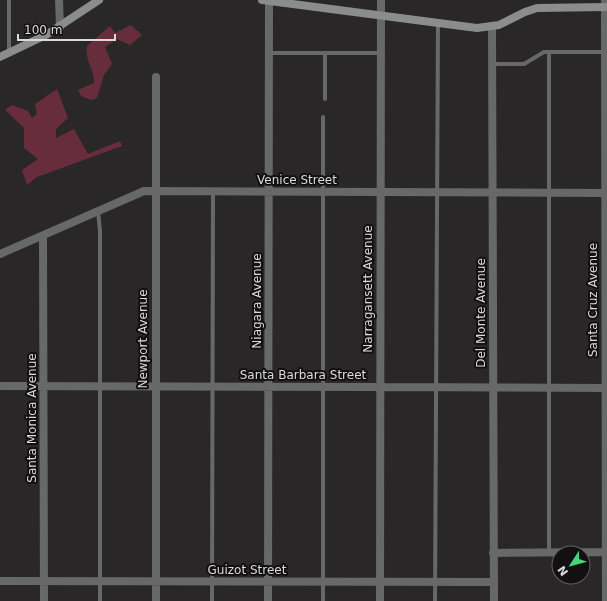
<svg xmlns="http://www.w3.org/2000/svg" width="607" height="601" viewBox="0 0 607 601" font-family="'DejaVu Sans',sans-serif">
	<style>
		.green { fill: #682d3c }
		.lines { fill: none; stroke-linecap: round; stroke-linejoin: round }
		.service { stroke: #676968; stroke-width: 4 }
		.minor { stroke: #676968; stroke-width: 8 }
		.tertiary { stroke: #676968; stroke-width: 8 }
		.secondary { stroke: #8b8d8c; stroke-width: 8 }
		.labels { text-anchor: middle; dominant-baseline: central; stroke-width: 4; stroke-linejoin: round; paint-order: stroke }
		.street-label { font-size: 12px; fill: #dcd9da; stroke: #121011 }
	</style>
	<rect width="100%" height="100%" fill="#2a2728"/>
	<!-- green -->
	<path class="green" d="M131 25 142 35 130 45 117 39 105 47 112 64 104 75 97 98 91 100 81 96 78 90 94 83C94 67 85 63 87 46L110 26 115 33Z
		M57 89 68 118 56 129V138L74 129 88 154 120 141 122 146 37 177 27 185 22 170 38 159 24 148V128L5 110 12 105 28 111 32 118 37 114 35 104Z"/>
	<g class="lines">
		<!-- service -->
		<path class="service" d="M9 53V0
			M270 53H381
			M325 53V99
			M493 64H524L544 52H607
			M323 117V601
			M98 211 100 231V601
			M549 552V52
			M212 601 213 192
			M435 601 438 23"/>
		<!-- minor -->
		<path class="minor" d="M59 0 60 27
			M605 0 606 601
			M492 26 494 601
			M43 236 44 601
			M0 254 144 191 607 193
			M0 386 380 387
			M493 553 605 552
			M0 581 493 582
			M156 601V77
			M268 601 269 1"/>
		<!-- tertiary -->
		<path class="tertiary" d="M380 387 607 388
			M380 601 381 0"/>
		<!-- secondary -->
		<path class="secondary" d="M262 0 477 28 499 25 525 12 537 8 607 7
			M0 57 46 35 99 0"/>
	</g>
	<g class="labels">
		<!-- street labels -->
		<g class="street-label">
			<text x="297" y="180">Venice Street</text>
			<text transform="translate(368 289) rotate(-90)">Narragansett Avenue</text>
			<text transform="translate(593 300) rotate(-90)">Santa Cruz Avenue</text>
			<text transform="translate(257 301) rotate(-90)">Niagara Avenue</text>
			<text transform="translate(481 313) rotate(-90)">Del Monte Avenue</text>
			<text transform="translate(143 339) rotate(-90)">Newport Avenue</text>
			<text x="303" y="375">Santa Barbara Street</text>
			<text transform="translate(32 418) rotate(-90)">Santa Monica Avenue</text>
			<text x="247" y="570">Guizot Street</text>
		</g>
	</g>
	<!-- north arrow -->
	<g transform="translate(571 565) rotate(234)"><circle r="19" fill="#121011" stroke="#636061"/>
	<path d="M0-3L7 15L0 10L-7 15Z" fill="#44d77a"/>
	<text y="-6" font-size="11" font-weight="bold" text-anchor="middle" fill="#dcd9da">N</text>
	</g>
	<!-- scale -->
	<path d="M18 34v6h97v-6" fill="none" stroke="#dcd9da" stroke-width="2"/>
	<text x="24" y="34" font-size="12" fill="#dcd9da" stroke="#121011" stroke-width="3" paint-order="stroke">100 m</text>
</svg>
